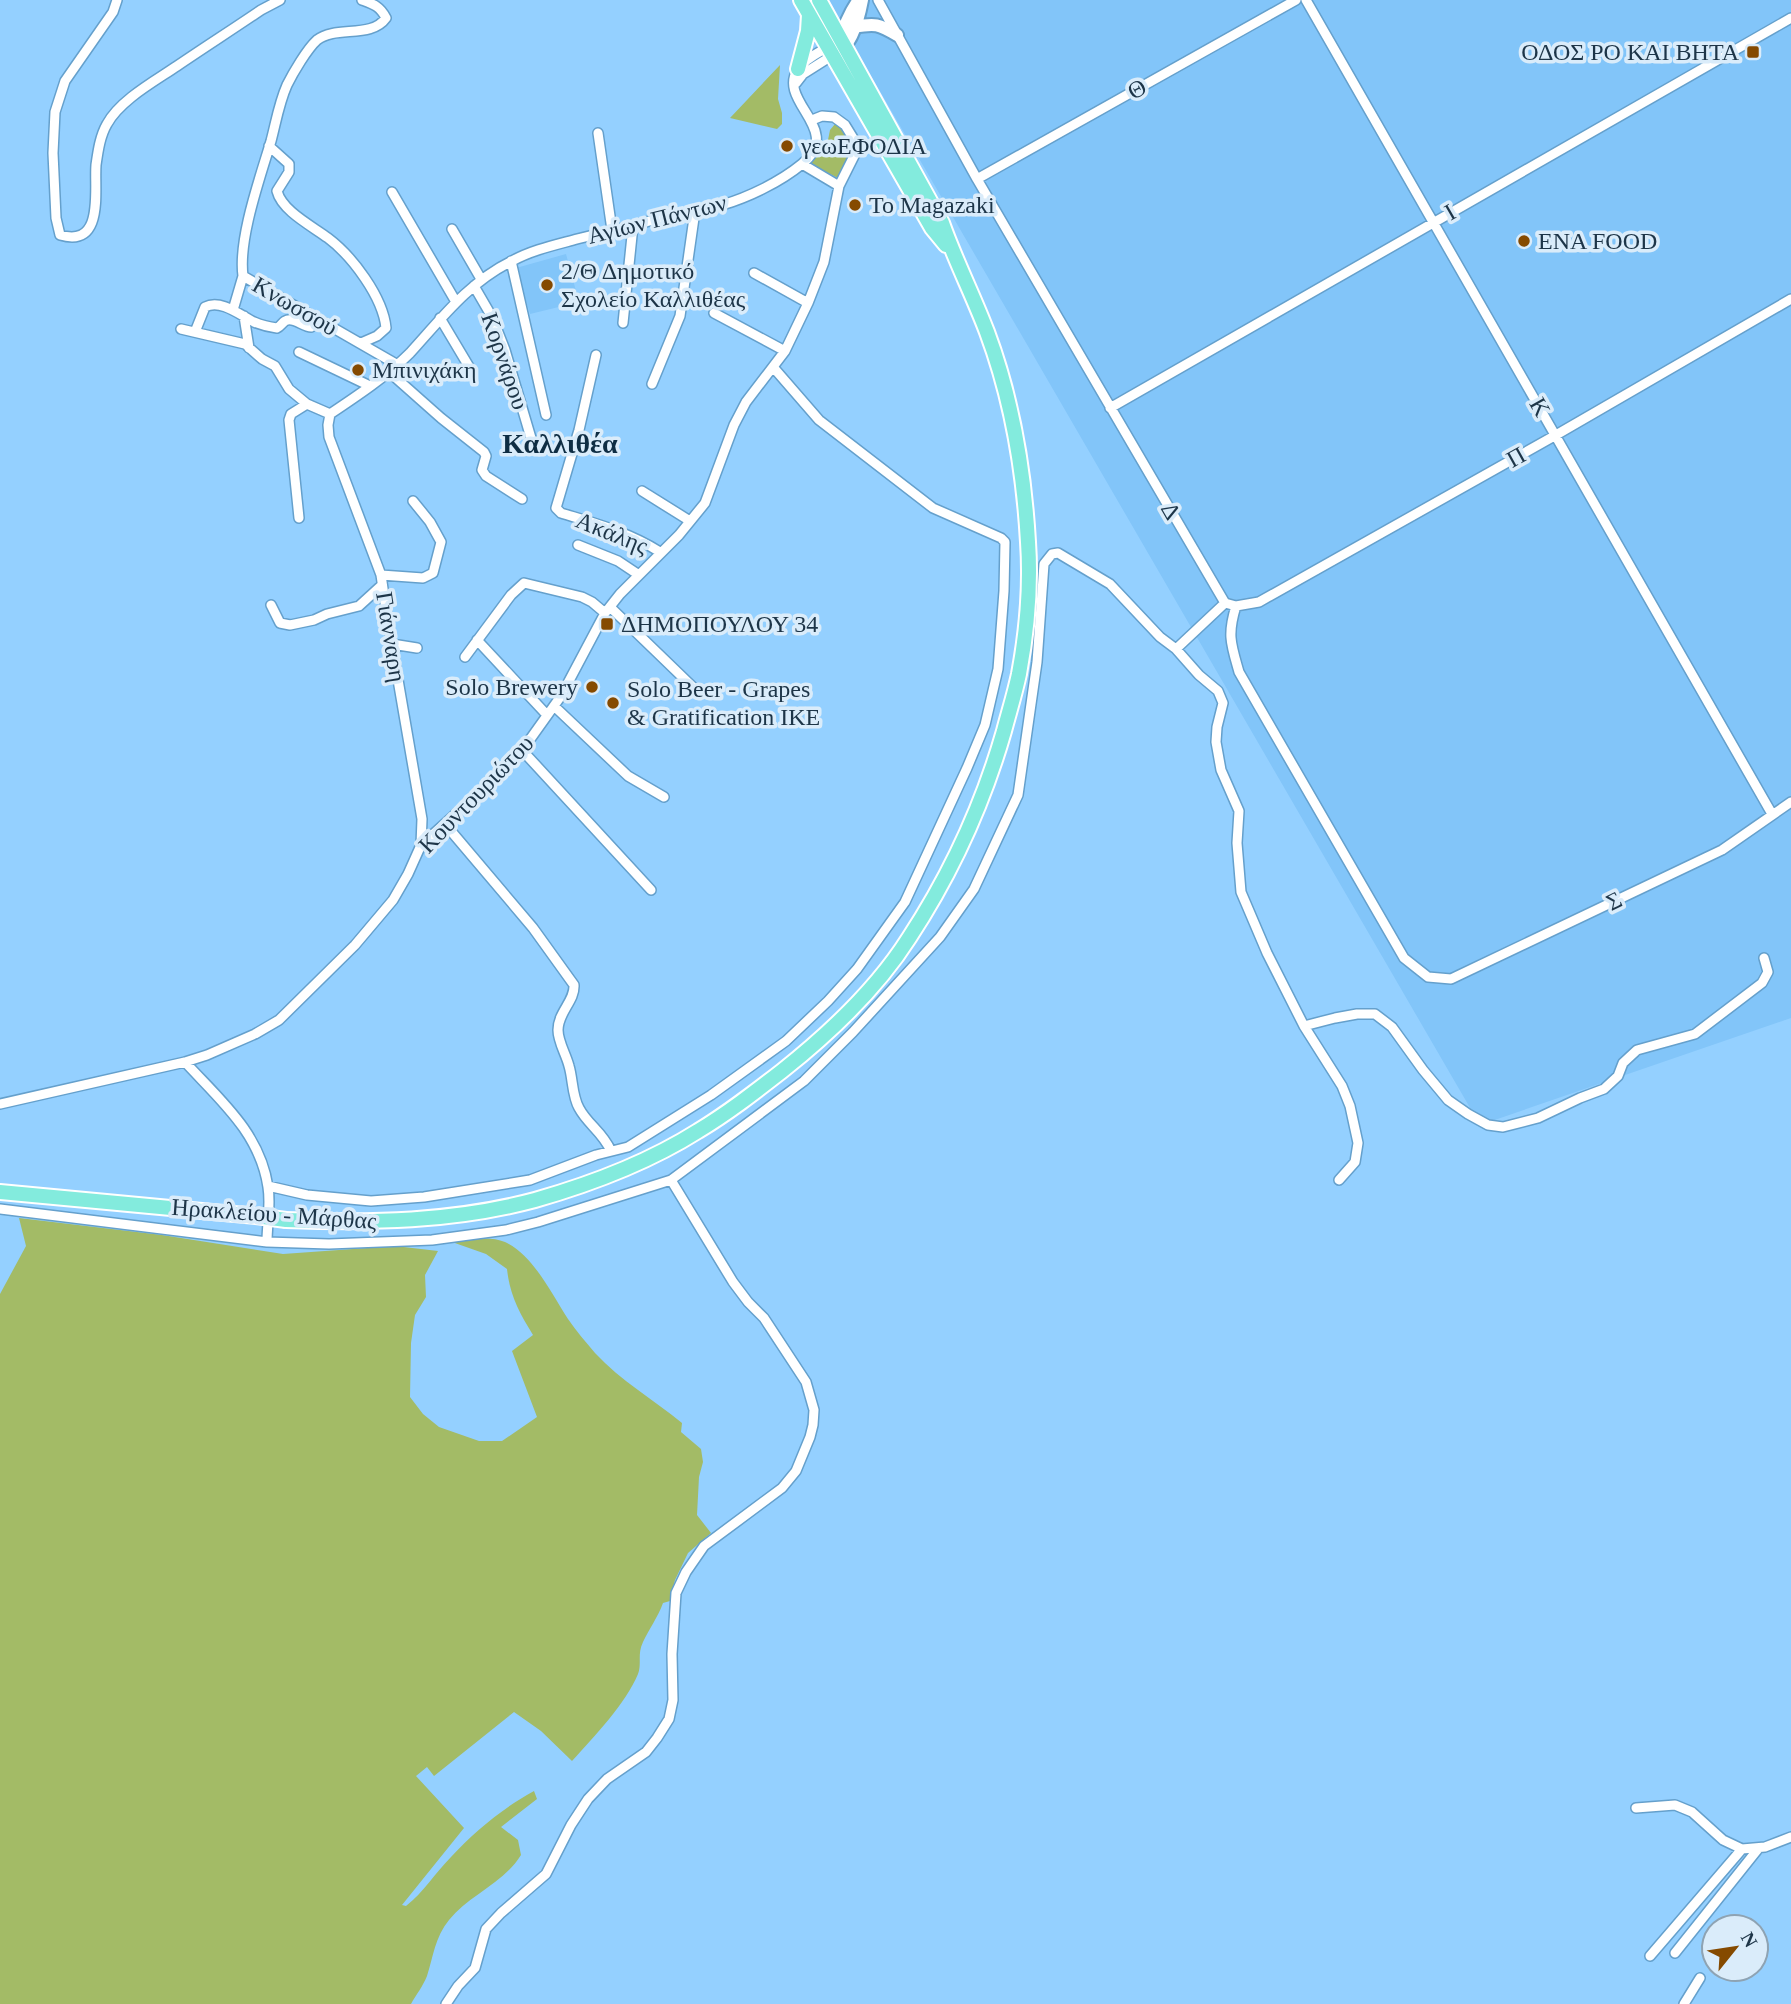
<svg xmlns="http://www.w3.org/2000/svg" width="1791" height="2004" viewBox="0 0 1791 2004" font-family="'Times New Roman',serif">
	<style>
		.built { fill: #82c5f9 }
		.green { fill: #a3bb66 }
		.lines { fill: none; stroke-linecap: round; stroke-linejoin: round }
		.street-casing { stroke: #65a0cc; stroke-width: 12 }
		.secondary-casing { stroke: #65a0cc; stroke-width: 16 }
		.primary-casing { stroke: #fff; stroke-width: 18 }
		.street { stroke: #fff; stroke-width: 9 }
		.secondary { stroke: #fff; stroke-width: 12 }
		.primary { stroke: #83ebdd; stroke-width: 14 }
		.primary-bridge-casing { stroke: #fff; stroke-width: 18; stroke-linecap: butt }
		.primary-bridge { stroke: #83ebdd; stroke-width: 14 }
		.poi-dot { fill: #854a00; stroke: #daecfa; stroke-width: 2.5 }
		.labels { text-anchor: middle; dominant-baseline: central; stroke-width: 7; stroke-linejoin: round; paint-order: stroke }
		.poi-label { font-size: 24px; fill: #1d3548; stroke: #daecfa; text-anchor: start }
		.street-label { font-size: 24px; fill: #1d3548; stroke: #daecfa }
		.quarter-label { font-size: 28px; font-weight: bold; fill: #0e2d43; stroke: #daecfa }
	</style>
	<rect width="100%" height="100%" fill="#94d0ff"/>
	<!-- built -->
	<path class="built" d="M827 0H1791V1018L1480 1125Z
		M566 254 579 302 530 314 516 268Z"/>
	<!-- green -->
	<path class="green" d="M780 65 778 99 782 113V124L777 129 730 118Z
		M835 124 851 132 853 160 840 179 810 164 828 140 830 130Z
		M19 1218 162 1235 283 1254 395 1246 438 1251 425 1275 426 1297 415 1315 411 1343 410 1397 423 1414 439 1427 479 1441H502L537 1417 512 1351 533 1335C519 1312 510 1296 507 1269L486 1254 452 1242C468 1240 489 1235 505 1242 534 1256 551 1293 568 1319 576 1331 586 1342 595 1353 621 1381 653 1399 682 1423L681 1432 701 1449 703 1462 699 1477 697 1515 711 1533 688 1553 675 1580 670 1601 663 1603C658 1617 649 1629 643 1642 637 1654 642 1664 638 1674 626 1703 594 1737 572 1761L541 1731 514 1712 434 1776 427 1767 416 1776 464 1828 402 1905 406 1906C424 1892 435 1873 451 1857 475 1831 503 1808 534 1791L537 1799 501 1827 518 1840 521 1855C504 1883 469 1895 449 1920 435 1937 433 1957 427 1976 423 1986 416 1995 411 2004H0V1294L26 1246Z"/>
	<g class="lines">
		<!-- street casing -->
		<g class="street-casing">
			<path id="street" d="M117 0 113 12 65 81 55 112 53 153 56 218 60 235C105 248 94 190 96 165 98 151 100 136 107 124 120 100 155 81 177 66 205 47 233 29 261 10L280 0
				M362 0C373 4 380 6 386 18 371 39 336 25 317 40 307 49 293 73 287 85 279 103 276 122 271 141 260 178 238 239 243 276L396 364
				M878 0 977 179 1225 603 1236 606C1227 635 1231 644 1239 672L1404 958 1428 977 1451 979 1722 850 1791 802
				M1306 0 1772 814
				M796 83 803 74 833 55
				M598 133 612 230
				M269 146 289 164V172L277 191C282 211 312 226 328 238 352 256 383 297 386 328L377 336 361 343
				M802 164 839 186
				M977 179 1296 0
				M392 192 456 302
				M452 229 481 279
				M511 261 546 415
				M754 273 808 303
				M474 286 492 317 505 350 531 438
				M233 310 243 276
				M714 313 785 351
				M244 316 249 348
				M440 318 471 370
				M623 323 633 226
				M181 329 245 344 262 359 275 366 289 389 307 404 330 414
				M195 332 205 307C221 299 240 315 254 322 261 325 269 327 277 328 280 327 282 323 285 321 293 316 303 327 311 327L315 317
				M299 352 370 386
				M596 355 579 430 556 508 561 513C597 524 628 532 660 552
				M388 371 441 418 484 452 486 456 482 470 486 476 522 499
				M652 384 680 316 695 211
				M1110 408 1791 18
				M642 491 690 521
				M299 518 289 420 291 414 307 404
				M578 545 618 561 639 575
				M381 575 423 578 433 573 441 542 430 522 413 501
				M1225 603 1176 649 1199 675 1218 691 1223 703 1217 727 1216 742 1221 770 1239 811 1237 843 1241 892 1267 953 1304 1026 1342 1086 1350 1106 1358 1143 1355 1162 1339 1180
				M271 605 280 623 290 625 314 620 327 614 359 606 382 585
				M1236 606 1259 602 1556 435 1791 299
				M610 607 700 694
				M477 640 547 715
				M392 644 417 648
				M465 657 511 595 524 583 582 597 592 602 605 613
				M554 706 628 776 664 797
				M521 749 651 890
				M445 824 533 928 574 985C575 1001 558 1012 558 1030 558 1042 566 1054 569 1066 573 1079 572 1096 579 1108 588 1125 602 1131 611 1151
				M421 845 422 819 387 616 381 575 329 437 328 425 330 414C357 396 387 376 410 353 441 319 469 282 512 261 532 250 555 245 577 239 606 232 635 225 665 217 683 213 703 210 722 205 749 197 780 182 802 164 845 129 776 102 798 69 805 59 818 53 828 47
				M1304 1026 1335 1018 1357 1014H1375L1392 1027 1423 1070 1448 1100 1468 1114 1488 1125 1503 1127 1538 1118 1580 1098 1604 1089 1618 1076 1623 1063 1637 1050 1695 1034 1762 983 1768 972 1764 958
				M185 1062C220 1100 260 1133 268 1187 271 1205 267 1224 267 1242
				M0 1104 185 1062 207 1055 255 1034 279 1020 355 945 393 900 408 874 421 845 488 785 531 738 561 696 605 613 620 594 679 535 705 503 734 425 746 402 785 351 808 303 824 262 839 186 855 154 853 138 845 125 834 117 822 116 812 120
				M268 1186 307 1195 371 1201 424 1197 530 1180 596 1155 628 1147 711 1095 786 1041 828 1001 857 969 905 902 967 768 985 725 998 669 1004 591 1005 542 1001 538 933 508 819 420 773 367
				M0 1209 267 1242 329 1244 432 1240 506 1230 538 1222 671 1180 804 1081 853 1032 940 937 974 889 1018 795 1037 662 1044 564 1052 554 1058 553 1110 584 1160 637 1176 649
				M1636 1808 1675 1805 1692 1812 1723 1840 1742 1849 1765 1847 1791 1837
				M1675 1953 1758 1849
				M1650 1956 1742 1849
				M446 2004 458 1986 475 1968 486 1929 501 1913 546 1874 571 1825 588 1799 607 1779 646 1752 657 1738 669 1719 673 1700 672 1654 676 1593 686 1572 704 1546 782 1488 796 1471 810 1437 813 1425 814 1410 806 1382 764 1318 748 1302 733 1282 671 1180
				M1684 2004 1700 1978"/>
		</g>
		<!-- secondary casing -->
		<g class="secondary-casing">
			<path id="secondary" d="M854 27C875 23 879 24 897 35
				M828 47C847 32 845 18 859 0
				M838 52C853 43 859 16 862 0"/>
		</g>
		<!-- primary casing -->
		<g class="primary-casing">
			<path id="primary" d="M801 0 932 228 946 245
				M798 69 808 31 809 15
				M0 1192 256 1216
				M286 1220C371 1223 453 1222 535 1200 591 1184 649 1162 698 1131 728 1113 755 1092 782 1071 830 1033 876 990 909 938 951 874 983 804 1004 731 1009 712 1015 693 1019 674 1027 631 1031 585 1028 542 1024 471 1012 399 987 332 973 295 955 260 942 223L819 0"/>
		</g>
		<!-- street -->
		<use href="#street" class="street"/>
		<!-- secondary -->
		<use href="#secondary" class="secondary"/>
		<!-- primary -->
		<use href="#primary" class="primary"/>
		<!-- primary-bridge casing -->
		<g class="primary-bridge-casing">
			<path id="primary-bridge" d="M256 1216 286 1220"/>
		</g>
		<!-- primary-bridge -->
		<use href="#primary-bridge" class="primary-bridge"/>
	</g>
	<!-- markers -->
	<g class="poi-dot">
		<rect x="1746" y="45" width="14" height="14" rx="3.5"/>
		<circle cx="787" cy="146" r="7"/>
		<circle cx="855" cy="205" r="7"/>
		<circle cx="1524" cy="241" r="7"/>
		<circle cx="547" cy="285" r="7"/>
		<circle cx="358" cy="370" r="7"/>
		<rect x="600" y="617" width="14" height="14" rx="3.5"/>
		<circle cx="592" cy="687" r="7"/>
		<circle cx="613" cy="703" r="7"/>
	</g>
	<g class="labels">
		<!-- poi labels -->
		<g class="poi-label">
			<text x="1739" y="52" text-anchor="end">ΟΔΟΣ ΡΟ ΚΑΙ ΒΗΤΑ</text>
			<text x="801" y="146">γεωΕΦΟΔΙΑ</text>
			<text x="869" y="205">To Magazaki</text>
			<text x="1538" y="241">ENA FOOD</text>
			<text x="561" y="271">2/Θ Δημοτικό<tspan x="561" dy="28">Σχολείο Καλλιθέας</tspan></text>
			<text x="372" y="370">Μπινιχάκη</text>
			<text x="621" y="624">ΔΗΜΟΠΟΥΛΟΥ 34</text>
			<text x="578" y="687" text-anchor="end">Solo Brewery</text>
			<text x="627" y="689">Solo Beer - Grapes<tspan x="627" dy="28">&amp; Gratification IKE</tspan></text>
		</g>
		<!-- street labels -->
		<g class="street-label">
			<text transform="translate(1137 89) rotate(-29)">Θ</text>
			<text transform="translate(1450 212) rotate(-30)">Ι</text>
			<text transform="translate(657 219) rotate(-14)">Αγίων Πάντων</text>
			<text transform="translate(295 306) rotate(30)">Κνωσσού</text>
			<text transform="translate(505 361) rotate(71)">Κορνάρου</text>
			<text transform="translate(1540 407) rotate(60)">Κ</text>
			<text transform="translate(1516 457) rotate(-29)">Π</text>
			<text transform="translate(1171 511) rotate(60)">Δ</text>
			<text transform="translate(612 533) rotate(22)">Ακάλης</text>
			<text transform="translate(391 637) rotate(81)">Γιάνναρη</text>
			<text transform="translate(476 794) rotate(-46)">Κουντουριώτου</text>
			<text transform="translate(1614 901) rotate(-26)">Σ</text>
			<text transform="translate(274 1214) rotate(4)">Ηρακλείου - Μάρθας</text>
		</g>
		<!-- quarter labels -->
		<g class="quarter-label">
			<text x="560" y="443">Καλλιθέα</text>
		</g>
	</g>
	<!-- north arrow -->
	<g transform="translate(1735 1948) rotate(60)"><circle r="33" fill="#daecfa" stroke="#8ea3b3" stroke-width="2"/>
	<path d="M0-5L12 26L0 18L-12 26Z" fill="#854a00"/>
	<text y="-10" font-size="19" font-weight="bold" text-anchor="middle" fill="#1d3548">N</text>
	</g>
</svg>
